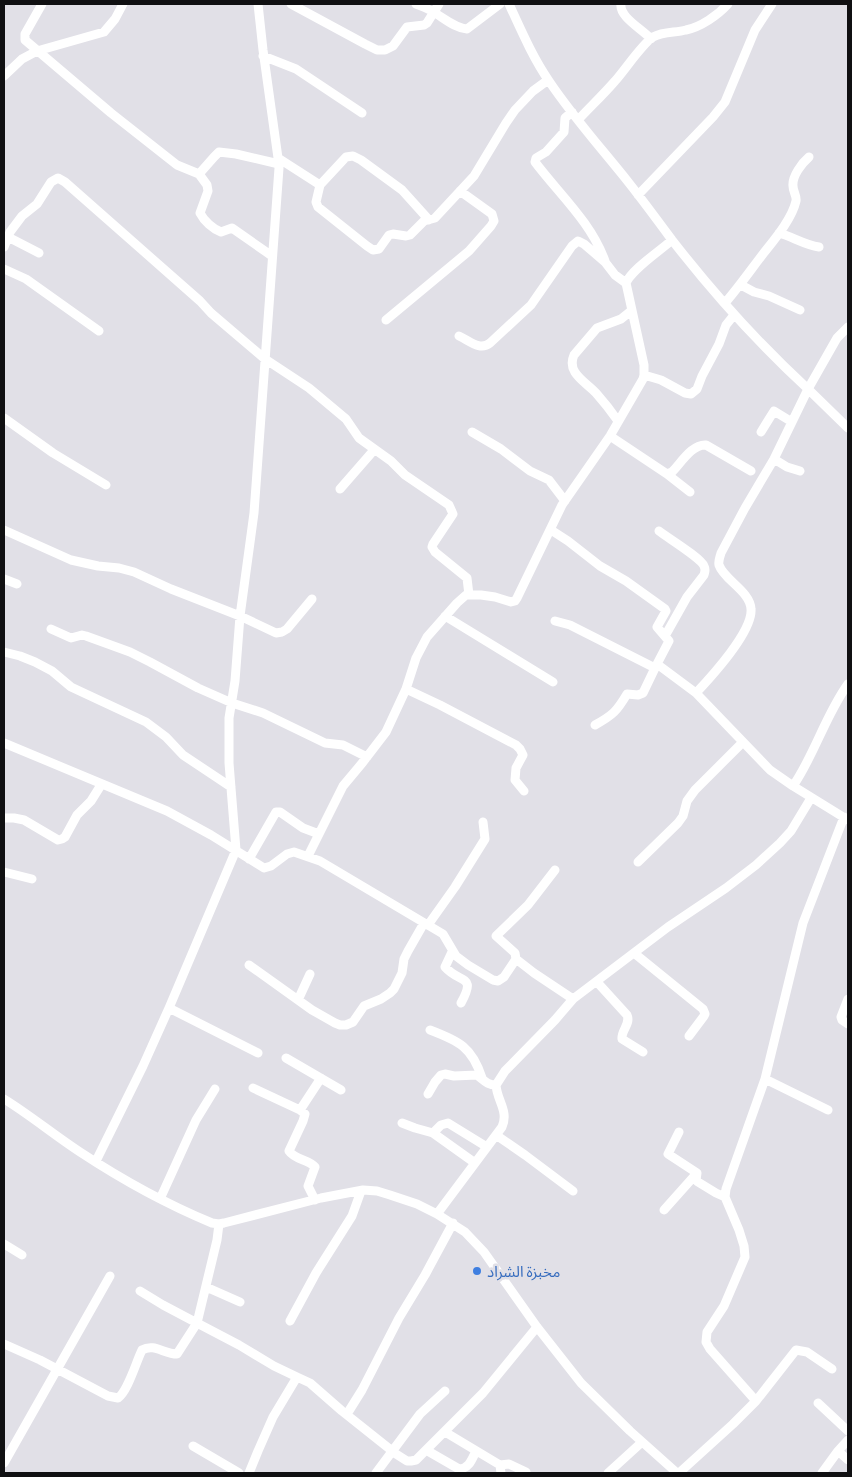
<svg xmlns="http://www.w3.org/2000/svg" width="852" height="1477" viewBox="0 0 852 1477" font-family="Commissioner,'Noto Sans Arabic',sans-serif">
	<style>
		.lines { fill: none; stroke-linecap: round; stroke-linejoin: round }
		.minor { stroke: #fff; stroke-width: 9 }
		.shop-dot { fill: #3f7fe0; stroke: #e1e0e7; stroke-width: 2 }
		.labels { text-anchor: middle; dominant-baseline: central; stroke-width: 5; stroke-linejoin: round; paint-order: stroke }
		.shop-label { font-size: 15px; fill: #366cbe; stroke: #e1e0e7; text-anchor: start }
	</style>
	<rect width="100%" height="100%" fill="#e1e0e7"/>
	<g class="lines">
		<!-- minor -->
		<path class="minor" d="M42 4 25 34V40L111 113 177 165 199 174 207 185 208 191 200 213C204 221 213 229 221 232L232 228 272 256
			M291 4 365 44 377 50H385L393 46 407 27 424 25 427 23 439 4
			M416 4C423 7 429 9 435 13 445 19 455 28 467 29L500 4
			M509 4C521 30 533 58 549 81 573 117 602 149 629 183 644 202 658 221 672 240 714 294 758 343 808 389L774 459 745 508 721 553C720 557 718 561 719 565 724 580 750 591 751 609 753 631 712 676 696 693L770 770 793 786 848 820
			M621 4C619 17 642 29 651 39
			M263 56 296 69 362 113
			M4 76 22 59 37 51 104 32 115 19 123 4
			M572 112 565 118 564 132 546 152 536 158 535 162C559 194 591 222 605 261
			M578 120C590 107 603 95 615 81 625 70 642 44 653 37 664 31 675 33 686 30 701 27 718 15 728 4
			M278 158 320 185 316 202 318 207 367 246 373 250 379 249 389 235 393 234 406 236 410 235 424 221 435 218 474 176 506 123 515 110 533 91 548 80
			M199 174 214 157 219 152 236 154 279 164
			M320 185 346 157 353 156 361 160 402 190 429 220
			M638 195 713 117 725 102 755 30 772 4
			M779 233C793 237 805 245 819 247
			M8 237 39 253
			M4 247 10 232 22 216 37 204 51 182 58 178 65 182 200 301 211 313 265 359 309 388 346 419 359 438 391 461 405 475 449 505 453 514 433 544 432 547 435 552 467 578 469 595
			M4 269 26 279 99 331
			M741 285 754 292 769 296 800 310
			M725 303C738 288 750 271 763 254 774 240 792 219 796 201 797 196 793 192 793 186 792 176 802 163 809 157
			M386 320 469 251 491 226 494 221 492 214 460 191
			M848 327 837 338 808 389 848 428
			M459 336C470 341 480 351 490 343L531 305 572 246 578 241 584 244 605 262 615 275 626 283
			M644 375 661 380 685 393 691 394 697 389 702 376 719 344 726 325 734 315
			M4 418 53 453 106 485
			M618 421C611 411 604 402 596 393 586 382 566 373 574 355L597 328 621 319 631 311
			M472 432 501 449 530 471 549 480 565 501
			M761 432 774 411 792 422
			M610 436 667 474 672 472C681 463 692 444 706 445L751 471
			M774 459 787 467 800 471
			M667 474 690 492
			M340 489 374 450
			M4 530 71 560 98 566 119 568 134 572 171 589 240 616 276 633 282 632 287 629 312 599
			M551 530 568 541 600 566 626 581 665 609 666 611 657 627 669 641 657 664 696 693
			M659 531C668 538 701 558 704 566 706 570 705 571 704 575L687 597 665 636
			M4 579 17 584
			M445 616 553 682
			M555 621 570 625 655 668 657 664
			M51 629 71 638 82 635 86 636 130 652 150 662 198 688 232 703 263 713 325 743 343 745 367 757
			M4 652 20 656 35 662 52 671 71 687 146 722 166 737 183 755 231 787
			M406 689 440 705 516 745 520 749 523 755 516 768 515 780 524 791
			M595 725C613 715 617 711 627 694L638 695 643 693 655 668
			M4 743 167 811 211 835 264 868 271 866 287 854 294 852 320 861 443 934 456 956 468 965 493 980 498 981 504 977 516 959 534 973 573 999
			M793 786C815 754 825 716 848 684
			M4 818H14L24 820 58 840 62 839 65 837 77 815 91 801 101 785
			M308 856 343 786 363 762 386 732 406 689 416 658 427 637 457 603 466 595H481L495 597 511 602 515 601 517 598 562 505 610 436 643 379 644 375V365L626 283C632 269 660 251 672 240
			M249 859 276 812H280L303 828 319 834
			M638 862 678 823 683 816 687 801 695 790 743 742
			M4 872 32 879
			M428 925 455 887 485 839 483 822
			M452 952 445 967C460 984 477 974 461 1003
			M634 953 703 1009 705 1014 704 1016 689 1036
			M516 959 515 953 496 936 528 905 555 870
			M249 965 312 1010 335 1023 340 1025H346L353 1022 364 1006 381 999 390 993 394 989 402 973 404 959 408 951 424 923
			M597 982 627 1015C631 1024 621 1030 622 1039L643 1052
			M848 999 841 1017 842 1020 848 1024
			M298 1000 310 974
			M169 1008 258 1053
			M430 1030C459 1041 472 1047 482 1078
			M286 1058 341 1090
			M765 1079 828 1110
			M253 1088 300 1110 305 1114 303 1121 289 1151C295 1160 308 1159 315 1167L308 1186 315 1200
			M428 1094 435 1082 441 1075 445 1074 454 1076 477 1075C484 1080 487 1085 496 1085
			M4 1099C30 1115 54 1135 80 1152 121 1179 166 1204 212 1223L219 1224 224 1223 321 1198 363 1190 377 1191 390 1195 417 1204 437 1214 465 1232 484 1252 537 1327 581 1383 630 1431 677 1473
			M300 1110 321 1078
			M402 1123 415 1128 433 1133 441 1125 448 1123 487 1147
			M679 1132 668 1154 697 1173 696 1180 698 1182 716 1193 725 1197
			M433 1133 475 1163
			M496 1135 525 1155 573 1191
			M96 1161 143 1066 169 1008 236 850 229 763V718L235 681 240 616 254 513 279 168 278 158 263 50 258 4
			M160 1199 196 1120 215 1089
			M664 1210 697 1173
			M437 1214 502 1127C509 1111 497 1101 496 1085L505 1071 555 1020 573 999 668 927 726 888 756 865 780 843 791 831 811 798
			M219 1224 217 1240 197 1323 239 1345 274 1366 297 1377
			M4 1244 22 1255
			M206 1287 240 1302
			M290 1321 316 1273 352 1216 361 1191
			M4 1344 40 1360 108 1396 118 1398C128 1391 136 1362 142 1350 154 1343 164 1354 177 1354L197 1323 163 1305 140 1291
			M756 1401 796 1350 807 1352 832 1369
			M818 1403 848 1431
			M347 1414 362 1390 399 1318 425 1275 453 1223
			M445 1432 500 1465 501 1473
			M193 1446 239 1473
			M426 1450 459 1469C469 1469 472 1459 476 1451
			M838 1451 848 1460
			M4 1463 110 1276
			M500 1465 509 1464 526 1472
			M249 1473 258 1451 273 1417 297 1377 310 1383 342 1411 396 1454 407 1461H411L416 1460 483 1393 537 1327
			M376 1473 420 1414 445 1391
			M608 1473 642 1442
			M679 1473 733 1424 756 1401 710 1349 706 1342 707 1332 724 1306 745 1257 744 1246 739 1230 725 1197 726 1189 765 1079 803 923 844 817
			M822 1473 838 1451 848 1440"/>
	</g>
	<!-- markers -->
	<circle class="shop-dot" cx="477" cy="1271" r="5"/>
	<g class="labels">
		<!-- shop labels -->
		<g class="shop-label">
			<text x="487" y="1271">مخبزة الشراد</text>
		</g>
	</g>
	<!-- border -->
	<rect width="852" height="1477" fill="none" stroke="#101012" stroke-width="10"/>
</svg>
